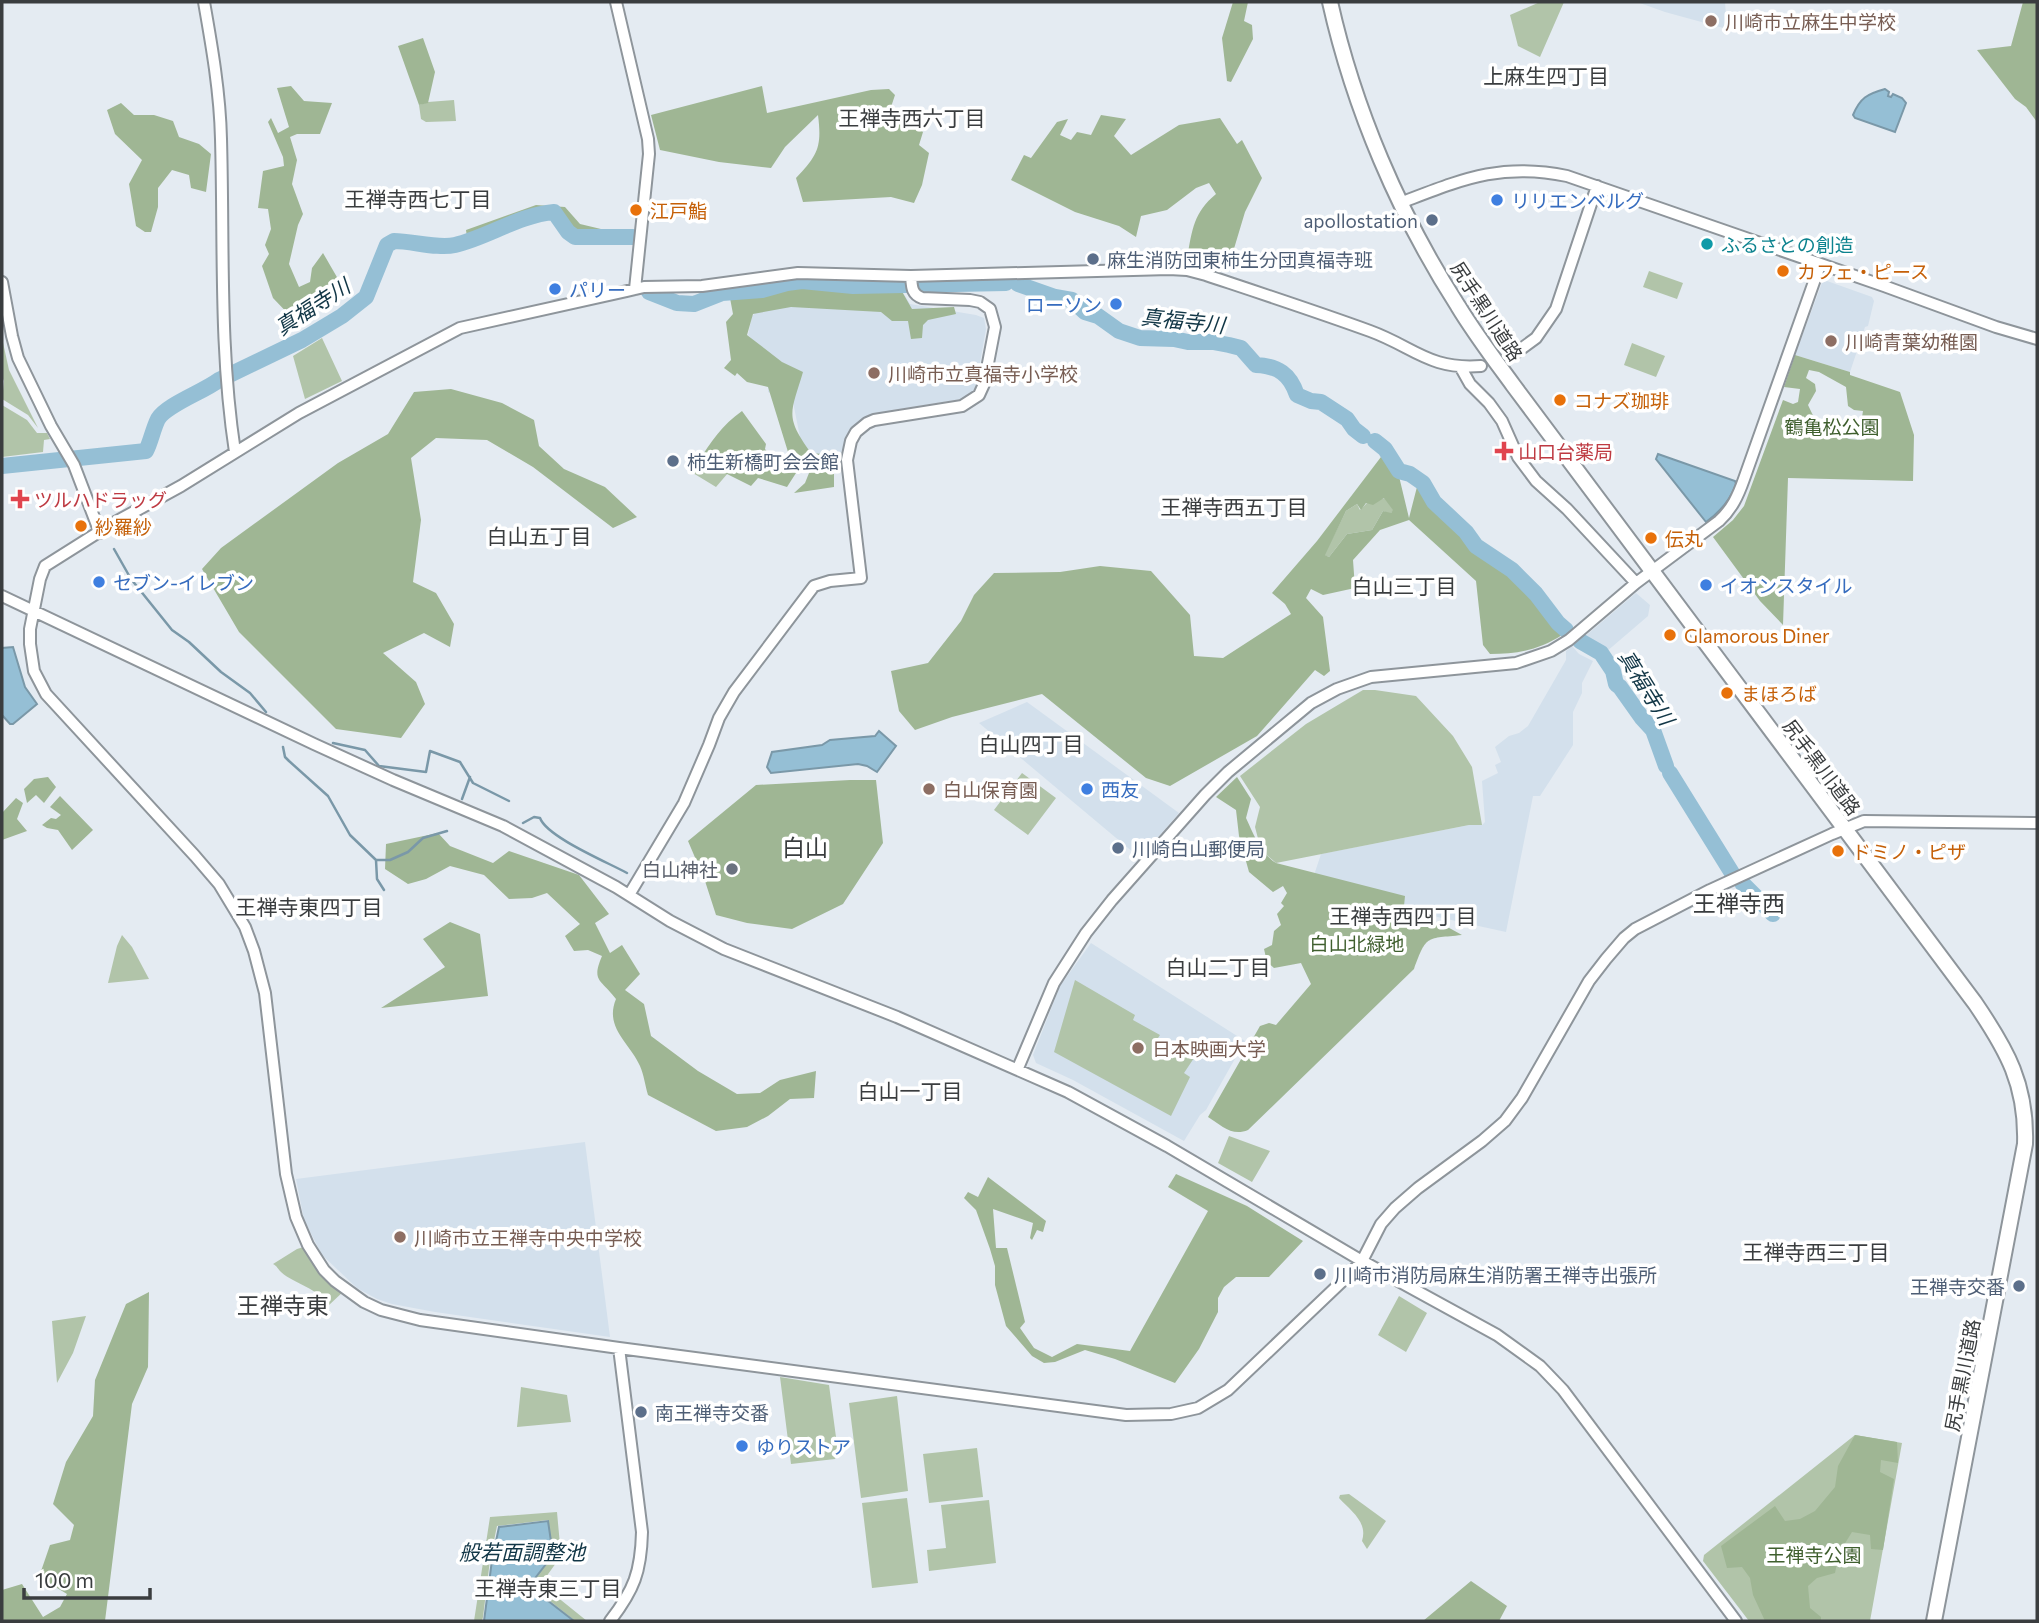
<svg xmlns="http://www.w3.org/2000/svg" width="2039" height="1623" viewBox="0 0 2039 1623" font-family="Commissioner,'Noto Sans JP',sans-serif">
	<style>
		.built { fill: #d3e0ec }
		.green { fill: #b1c4a9 }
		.forest { fill: #9fb694; fill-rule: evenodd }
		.water { fill: #95bfd5; stroke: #7a98a8; stroke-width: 2 }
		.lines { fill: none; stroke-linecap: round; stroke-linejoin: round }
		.stream { stroke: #7a98a8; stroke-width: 2.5 }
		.river { stroke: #95bfd5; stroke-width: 16 }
		.minor-casing { stroke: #8e959b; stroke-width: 14 }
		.major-casing { stroke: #8e959b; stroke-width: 18 }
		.minor { stroke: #fff; stroke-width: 10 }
		.major { stroke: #fff; stroke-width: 14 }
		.education-dot { fill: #8d6e63; stroke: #fff; stroke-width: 2.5 }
		.shop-dot { fill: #3f7fe0; stroke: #fff; stroke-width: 2.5 }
		.food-dot { fill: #e8710a; stroke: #fff; stroke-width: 2.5 }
		.service-dot { fill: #5c6f8a; stroke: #fff; stroke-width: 2.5 }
		.culture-dot { fill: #0f9aa8; stroke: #fff; stroke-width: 2.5 }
		.health-dot { fill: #e0444e; stroke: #fff; stroke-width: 2.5 }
		.worship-dot { fill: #6b7280; stroke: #fff; stroke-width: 2.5 }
		.labels { text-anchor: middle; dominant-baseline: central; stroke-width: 7; stroke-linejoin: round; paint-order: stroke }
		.education-label { font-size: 19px; fill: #785e54; stroke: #fff; text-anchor: start }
		.shop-label { font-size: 19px; fill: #366cbe; stroke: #fff; text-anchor: start }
		.food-label { font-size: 19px; fill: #c56008; stroke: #fff; text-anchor: start }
		.service-label { font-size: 19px; fill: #4e5e75; stroke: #fff; text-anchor: start }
		.culture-label { font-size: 19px; fill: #0d838f; stroke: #fff; text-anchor: start }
		.street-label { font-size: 19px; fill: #3a3d3f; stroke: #fff }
		.park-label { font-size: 19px; fill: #3f5f2e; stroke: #fff }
		.health-label { font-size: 19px; fill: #be3a42; stroke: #fff; text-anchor: start }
		.worship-label { font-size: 19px; fill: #5b616d; stroke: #fff; text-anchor: end }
		.neighbourhood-label { font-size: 21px; fill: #3a3d3f; stroke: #fff }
		.water-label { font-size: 21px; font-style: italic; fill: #113646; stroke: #fff }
		.quarter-label { font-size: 23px; fill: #3a3d3f; stroke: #fff }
	</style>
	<rect width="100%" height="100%" fill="#e4ebf2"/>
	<!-- built -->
	<path class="built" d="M1637 2H1725L1727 29 1665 12Z
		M1827 281 1872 297 1874 301 1868 326 1865 327 1850 372 1795 355 1822 283Z
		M801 285 824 289 902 291 910 304 976 315 984 318 986 329 976 385 971 395 962 399 876 413 862 420 851 429 839 457 812 456 801 442 793 402 768 392 771 361 748 335 752 316 780 291Z
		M1636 593 1650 605 1648 616 1606 652 1587 642 1583 638Z
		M1572 646 1579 654 1593 661 1582 683V693L1573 712V745L1540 796H1533L1506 932 1360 900 1313 878 1321 854 1469 825H1482L1485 822 1482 781 1498 773 1495 765 1501 762 1495 747 1509 736 1519 733 1528 726 1566 660V651Z
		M1027 702 1179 813 1140 858 979 723Z
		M1091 943 1245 1041 1206 1110 1200 1115 1184 1141 1073 1080 1036 1063 1033 1055 1060 986Z
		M585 1142 610 1337 435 1312 392 1304 377 1299 357 1288 322 1255 304 1220 296 1179Z"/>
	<!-- green -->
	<path class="green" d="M1540 2H1564L1540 57 1518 46 1510 15Z
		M454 100 456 121 426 122 421 119 419 105 428 102Z
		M1649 271 1683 283 1677 299 1643 287Z
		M2 338 9 370 38 428 28 415 2 399 4 381 2 377Z
		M322 338 342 381 305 399 293 356Z
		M1632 343 1665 356 1656 377 1624 365Z
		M2 405 27 420 37 433H47L50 439 44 440 43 452 2 457Z
		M701 455 728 473 716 487 688 470Z
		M1385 498 1394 510 1390 514 1383 511 1372 530 1347 534 1329 557 1324 555 1346 511 1357 504 1360 510 1367 503Z
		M1363 690H1375L1416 696 1453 736 1472 767 1482 825H1469L1276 863 1261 850 1255 827 1260 807 1240 776 1306 724Z
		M1022 773 1056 798 1028 835 994 810Z
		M122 935 132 947 149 979 108 983 117 946Z
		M1075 980 1135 1015 1133 1020 1160 1035 1158 1038 1194 1058 1184 1073 1190 1077 1171 1116 1054 1052Z
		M1229 1136 1270 1151 1252 1182 1218 1163Z
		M307 1246 345 1290 328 1306C319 1288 294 1284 281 1272 278 1269 277 1266 273 1264L297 1249Z
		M1399 1296 1427 1313 1406 1352 1378 1335Z
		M86 1316 73 1353 57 1383 52 1321Z
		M780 1377 829 1385 838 1452 835 1459 791 1464Z
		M521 1387 567 1395 571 1422 517 1427Z
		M897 1396 908 1491 861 1498 849 1403Z
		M1855 1435 1902 1443 1870 1621H1749L1703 1561 1704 1555Z
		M977 1448 983 1497 929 1503 923 1454Z
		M1349 1494 1386 1521 1367 1549 1362 1541C1368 1522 1351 1511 1339 1498L1340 1495Z
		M907 1498 918 1583 872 1588 862 1503Z
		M989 1500 996 1563 929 1571 927 1550 946 1548 941 1505Z
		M557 1512 561 1556 541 1584 587 1621H575L530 1585 553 1555 548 1520 497 1526 490 1560 483 1617 482 1621H474L490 1517Z"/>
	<!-- forest -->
	<path class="forest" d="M1233 2H1248L1244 21 1252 25 1253 39 1231 82 1227 81 1222 38Z
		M2023 2H2037V122L2026 107 2015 99 1977 50 2011 46Z
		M423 38 435 72 428 103 419 105 398 46Z
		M291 86 304 101 332 103 320 134H297L290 137 297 160 292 184 303 214 298 225 289 264 299 287 310 282 312 268 323 253 345 291 323 293 309 313 295 321 273 298 262 266 269 254 265 245 271 229 268 209 258 208 263 171 284 166 283 157 268 122 271 118 278 133 289 127 277 88Z
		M762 86 767 113 871 90 889 89 895 95 890 110 923 132 919 145 929 153 922 185 914 203 891 197 803 202 796 178C818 155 822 147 818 115L785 147 771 168 719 162 660 150 651 115Z
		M121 103 134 115H154L173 121 179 137 199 144 211 154 206 192 191 188 189 175 172 170 158 188V207L151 232H145L136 226 129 184 142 160 115 134 107 110Z
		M1101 115 1126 119 1114 136 1131 155 1179 125 1220 118 1237 144 1242 140 1262 178 1245 212 1227 272 1187 259C1192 231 1193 213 1216 194L1209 183 1196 188 1167 210 1141 216 1136 237 1119 226 1075 212 1011 180 1024 155 1031 158 1057 122 1068 119 1060 135 1071 140 1077 132 1091 135Z
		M536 205 565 207 580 224 601 229 604 238 572 235C566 224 561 212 549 210L467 237 466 230Z
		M734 288H900L912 309 954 307 956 314 928 320 923 325 922 338 911 339 908 321H892L881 312 791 307 753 314 747 335 782 362 803 372C791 413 784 416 811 453L834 455V487L794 493 805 483 811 468 788 452 768 387 747 382 737 373 735 376 724 368 731 360 726 322 733 314 730 298Z
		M1795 355 1850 372V375L1900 392 1914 435 1913 481 1788 478 1783 625 1760 601 1713 537 1733 520 1744 506 1783 400 1793 404 1798 402 1800 389 1784 387ZM1809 370 1819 372 1846 387 1848 406 1854 410 1863 411 1862 417 1869 423 1870 430 1866 431 1861 440 1849 439 1818 426 1808 405 1816 391 1815 384 1806 378Z
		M451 389 502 403 534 420 539 446 564 469 605 487 637 517 613 528 533 467 487 440 436 438 411 458 421 520 413 582 436 593 454 624 450 647 424 633 383 653 416 682 425 704 401 738 336 729 239 632 202 569 221 548 338 463 388 434 414 392Z
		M742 411 766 444 765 449 771 457 796 473 787 487 758 478 751 486 711 466 698 462C711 442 722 425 742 411Z
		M1384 453 1397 468 1409 518 1418 483 1440 510 1463 533 1477 550 1511 573 1535 596 1563 630 1562 635C1539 650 1517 654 1490 654L1483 645 1476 581 1409 520 1380 530 1353 560 1355 588 1323 595 1311 589 1306 598 1323 617 1330 671 1324 676 1315 670 1257 736 1170 786 1146 778 1042 694 952 717 915 730 899 711 891 671 928 663 961 621 974 595 994 573 1060 572 1100 566 1151 571 1190 615 1194 656 1223 658 1291 614 1285 604 1272 593 1317 541ZM1384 498 1393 510 1391 513 1383 511 1372 530 1347 534 1329 557 1325 555 1346 511 1357 504 1361 510 1366 503 1373 505Z
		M48 777 56 787 44 803 36 795 27 803 24 789 34 779Z
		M1237 777 1251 799 1246 818C1253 833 1261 854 1276 863L1405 896 1404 906 1415 922 1426 925 1442 924 1462 935C1426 939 1427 934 1414 969L1248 1130C1232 1137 1221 1125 1208 1117L1260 1026 1269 1023 1276 1025 1311 984 1301 963 1274 968 1267 962 1264 949 1272 945 1274 931 1281 925 1277 914 1284 906 1281 903 1287 893 1283 886 1273 892 1249 872 1239 836 1236 810 1216 797Z
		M850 780H876L883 843 843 904 792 929 747 923 716 915 705 881 688 841 756 785Z
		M60 796 93 830 72 850 58 830 47 828 42 825 51 818 56 819 61 815 50 807Z
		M16 798 23 803 17 819 27 831 2 840V813Z
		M438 833 450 846 493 863 509 851 579 875 609 914 595 923 610 953 622 945 640 974 625 990 644 1004 651 1036 698 1071 737 1094 760 1093 780 1080 816 1071 814 1098 790 1099 768 1116 747 1127 716 1131 648 1095C645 1085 644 1075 640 1066 630 1043 604 1028 616 999 601 979 591 982 602 956L588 950 574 951 565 936 580 924 547 893 532 898 509 899 484 875 450 866 426 879 408 884 385 869 386 844Z
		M450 922 480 934 488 996 381 1008 445 967 423 939Z
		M1176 1174 1247 1206 1303 1241 1269 1277H1236L1224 1287 1218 1298V1312L1199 1349 1175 1383 1115 1359 1085 1350 1055 1362 1044 1363 1032 1356 1006 1326 995 1285V1266L990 1249 976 1210 964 1198 968 1192 978 1197 988 1177 1046 1221 1043 1232 1037 1230 1032 1240 1030 1238 1033 1223 993 1209 996 1248H1007L1025 1322 1020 1328 1034 1348 1052 1357 1077 1344 1130 1351 1208 1211 1168 1187Z
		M149 1292 148 1367 132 1404 105 1621H2V1590L22 1584 43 1617 60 1607 67 1594 39 1577 50 1545 70 1540 74 1525 53 1504 66 1462 93 1416 95 1380 126 1304Z
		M1855 1435 1897 1442 1898 1463 1881 1460 1880 1472 1894 1479 1883 1550 1871 1549 1870 1535 1852 1532 1839 1553 1835 1573 1817 1578 1808 1586 1810 1608 1821 1617V1621H1765L1753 1595 1750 1578 1742 1567 1727 1568 1721 1546 1775 1506 1785 1521 1800 1519 1815 1511 1835 1487 1838 1466Z
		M1471 1581 1507 1606 1499 1621H1423Z"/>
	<!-- water -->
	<path class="water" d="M1885 89 1889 92 1888 96 1891 97 1893 94 1902 98 1906 103 1895 132 1855 118 1853 115C1860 98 1867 94 1885 89Z
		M1658 454 1735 481 1736 484C1730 501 1720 512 1706 522L1656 459Z
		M13 647 25 687 37 704 13 724H10L2 715V648Z
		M879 731 896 746 877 772 867 766 858 764 771 773 767 767 772 752 822 745 830 740 875 736Z
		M548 1521 553 1555 529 1586 574 1621H484L492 1560 499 1527Z"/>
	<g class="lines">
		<!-- stream -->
		<path class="stream" d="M77 458 82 461
			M114 549 131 579 172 630 189 642 221 672 250 693 266 712
			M333 743 365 750 379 766 426 772 430 751 460 762 473 783 509 801
			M283 747 285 757 289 761 328 796 350 835 376 860H390L408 852 423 838 447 831
			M462 799 470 777
			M523 823 534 817 540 818C547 837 607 862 627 873
			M376 860 377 879 384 890"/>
		<!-- river -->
		<path class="river" d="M1018 284 1055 297 1072 300 1085 312 1098 316 1119 331 1140 338 1174 339 1188 342H1213L1229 345 1241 348 1256 365C1278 366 1290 374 1297 395L1311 401 1321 402 1347 419 1354 429 1363 436
			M649 292 677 303 694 304 722 293 762 290 787 283 802 281 853 286 1006 283
			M1375 441 1385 449 1399 471 1410 474 1423 483 1434 502 1466 532 1476 546 1512 570 1536 594 1558 623 1566 630
			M2 466 146 451C151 441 153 429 158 419 166 405 203 392 219 380L302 340 342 316 366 297 387 245 394 241C412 241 438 249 455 245 488 237 519 215 554 212L568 232 575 237H633
			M1580 641 1601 653 1613 671 1616 684 1620 687 1642 718 1653 730 1666 766
			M1670 773 1732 873
			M1742 883 1773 914"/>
		<!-- minor casing -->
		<g class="minor-casing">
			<path id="minor" d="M204 2C212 47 220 93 221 139 224 244 219 348 235 452
				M616 2 648 139 649 154 635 289
				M1400 203C1461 180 1500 162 1567 176L1884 286 1996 327 2037 339
				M2 282 12 336 18 358 51 426 74 465 100 533
				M1510 357 1536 338 1556 309 1597 186
				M1481 366C1429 370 1414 347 1370 331 1315 311 1260 293 1206 275L1187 270 1169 269 911 276 798 273 702 286 644 287 627 291 460 328 299 413 181 486 110 525 45 566 40 579 30 629V644L34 671 46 694 195 856 219 884 245 927 254 951 265 993 286 1174 296 1217 308 1245 324 1270 335 1281 364 1302 381 1310 420 1320 619 1348 1126 1415 1171 1414 1198 1408 1228 1390 1352 1272 1362 1261 1381 1224 1395 1208 1418 1188 1482 1141 1505 1121 1522 1098 1589 981 1606 959 1624 938 1635 929 1710 890 1832 834 1864 821 2037 823
				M1461 368 1470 384 1489 403 1502 421 1518 457 1536 481 1567 509 1636 583
				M2 596 314 744 393 780 503 826 616 887 670 921 724 949 897 1017 1068 1092 1167 1146 1362 1261 1497 1335 1540 1366 1563 1390 1736 1621
				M629 895 684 803 709 745 719 718 734 692 814 586 830 581 861 578 847 460 851 441 856 432 867 423 874 420 962 406 979 395 984 384 995 327 990 309 980 302 970 300 922 298C911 294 912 286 911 276
				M1018 1068 1054 983 1086 933 1112 900 1205 795 1228 772 1311 703 1337 689 1371 677 1516 663 1551 651 1569 640 1636 583 1719 521C1732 509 1738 496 1744 479L1820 265
				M610 1621C634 1590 641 1572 642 1532L619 1348"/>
		</g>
		<!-- major casing -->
		<g class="major-casing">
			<path id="major" d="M1330 2C1354 109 1399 214 1458 306 1475 334 1494 359 1513 385L1975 1003C2007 1050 2027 1085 2025 1144L1934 1621"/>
		</g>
		<!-- minor -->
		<use href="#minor" class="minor"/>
		<!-- major -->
		<use href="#major" class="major"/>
	</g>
	<!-- markers -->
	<g class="education-dot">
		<circle cx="1711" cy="21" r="7"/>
		<circle cx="1831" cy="341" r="7"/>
		<circle cx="874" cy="373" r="7"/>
		<circle cx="929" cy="789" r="7"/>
		<circle cx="1138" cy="1048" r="7"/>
		<circle cx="400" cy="1237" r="7"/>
	</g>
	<g class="shop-dot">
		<circle cx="1497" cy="200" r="7"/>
		<circle cx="555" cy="289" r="7"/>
		<circle cx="1116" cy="304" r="7"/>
		<circle cx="99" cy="582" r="7"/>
		<circle cx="1706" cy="585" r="7"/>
		<circle cx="1087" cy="789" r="7"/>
		<circle cx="742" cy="1446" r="7"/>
	</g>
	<g class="food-dot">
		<circle cx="636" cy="210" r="7"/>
		<circle cx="1783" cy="271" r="7"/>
		<circle cx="1560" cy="400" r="7"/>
		<circle cx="81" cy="526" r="7"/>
		<circle cx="1651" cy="538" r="7"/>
		<circle cx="1670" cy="635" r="7"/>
		<circle cx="1727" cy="693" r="7"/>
		<circle cx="1838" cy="851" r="7"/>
	</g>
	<g class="service-dot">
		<circle cx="1432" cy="220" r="7"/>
		<circle cx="1093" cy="259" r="7"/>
		<circle cx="673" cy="461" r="7"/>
		<circle cx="1118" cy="848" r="7"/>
		<circle cx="1320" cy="1274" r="7"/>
		<circle cx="2019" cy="1286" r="7"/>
		<circle cx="641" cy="1412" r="7"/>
	</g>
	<circle class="culture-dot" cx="1707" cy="244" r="7"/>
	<g class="health-dot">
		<path d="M1500.5 440.5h7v7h7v7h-7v7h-7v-7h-7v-7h7z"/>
		<path d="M16.5 488.5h7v7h7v7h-7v7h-7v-7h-7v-7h7z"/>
	</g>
	<circle class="worship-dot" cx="732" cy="869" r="7"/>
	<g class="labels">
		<!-- education labels -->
		<g class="education-label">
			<text x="1725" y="21">川崎市立麻生中学校</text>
			<text x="1845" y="341">川崎青葉幼稚園</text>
			<text x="888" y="373">川崎市立真福寺小学校</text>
			<text x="943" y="789">白山保育園</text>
			<text x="1152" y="1048">日本映画大学</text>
			<text x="414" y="1237">川崎市立王禅寺中央中学校</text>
		</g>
		<!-- shop labels -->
		<g class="shop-label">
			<text x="1511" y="200">リリエンベルグ</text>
			<text x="569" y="289">パリー</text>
			<text x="1102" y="304" text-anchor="end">ローソン</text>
			<text x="113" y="582">セブン-イレブン</text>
			<text x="1720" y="585">イオンスタイル</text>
			<text x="1101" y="789">西友</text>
			<text x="756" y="1446">ゆりストア</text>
		</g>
		<!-- food labels -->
		<g class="food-label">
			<text x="650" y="210">江戸鮨</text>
			<text x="1797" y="271">カフェ・ピース</text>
			<text x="1574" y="400">コナズ珈琲</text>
			<text x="95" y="526">紗羅紗</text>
			<text x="1665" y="538">伝丸</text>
			<text x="1684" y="635">Glamorous Diner</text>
			<text x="1741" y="693">まほろば</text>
			<text x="1852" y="851">ドミノ・ピザ</text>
		</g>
		<!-- service labels -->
		<g class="service-label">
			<text x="1418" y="220" text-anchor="end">apollostation</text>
			<text x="1107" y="259">麻生消防団東柿生分団真福寺班</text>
			<text x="687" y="461">柿生新橋町会会館</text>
			<text x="1132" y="848">川崎白山郵便局</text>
			<text x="1334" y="1274">川崎市消防局麻生消防署王禅寺出張所</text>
			<text x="2005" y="1286" text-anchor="end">王禅寺交番</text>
			<text x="655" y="1412">南王禅寺交番</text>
		</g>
		<!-- culture labels -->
		<g class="culture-label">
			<text x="1721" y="244">ふるさとの創造</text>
		</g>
		<!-- street labels -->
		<g class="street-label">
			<text transform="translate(1487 311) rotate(57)">尻手黒川道路</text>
			<text transform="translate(1822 767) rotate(53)">尻手黒川道路</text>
			<text transform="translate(1962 1375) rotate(-79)">尻手黒川道路</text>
		</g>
		<!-- park labels -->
		<g class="park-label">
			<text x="1832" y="426">鶴亀松公園</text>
			<text x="1357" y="943">白山北緑地</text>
			<text x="1814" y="1554">王禅寺公園</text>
		</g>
		<!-- health labels -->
		<g class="health-label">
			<text x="1518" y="451">山口台薬局</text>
			<text x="34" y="499">ツルハドラッグ</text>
		</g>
		<!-- worship labels -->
		<g class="worship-label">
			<text x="718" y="869">白山神社</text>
		</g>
		<!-- neighbourhood labels -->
		<g class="neighbourhood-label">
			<text x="1546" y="75">上麻生四丁目</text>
			<text x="912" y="117">王禅寺西六丁目</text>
			<text x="418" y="198">王禅寺西七丁目</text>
			<text x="1234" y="506">王禅寺西五丁目</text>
			<text x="539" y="535">白山五丁目</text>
			<text x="1404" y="585">白山三丁目</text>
			<text x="1031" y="743">白山四丁目</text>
			<text x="309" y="906">王禅寺東四丁目</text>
			<text x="1403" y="915">王禅寺西四丁目</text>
			<text x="1218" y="966">白山二丁目</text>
			<text x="910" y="1090">白山一丁目</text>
			<text x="1816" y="1251">王禅寺西三丁目</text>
			<text x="548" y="1587">王禅寺東三丁目</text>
		</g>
		<!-- water labels -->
		<g class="water-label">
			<text transform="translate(312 306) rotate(-33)">真福寺川</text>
			<text transform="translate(1183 320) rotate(6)">真福寺川</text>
			<text transform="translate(1647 687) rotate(58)">真福寺川</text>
			<text x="522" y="1551">般若面調整池</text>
		</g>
		<!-- quarter labels -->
		<g class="quarter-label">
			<text x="805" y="847">白山</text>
			<text x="1739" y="903">王禅寺西</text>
			<text x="283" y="1305">王禅寺東</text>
		</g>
	</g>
	<!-- border -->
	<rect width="2039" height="1623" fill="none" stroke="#3a3d3f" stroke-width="7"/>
	<!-- scale -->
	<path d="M24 1588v10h126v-10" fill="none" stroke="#3a3d3f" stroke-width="3.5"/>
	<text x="35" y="1588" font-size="21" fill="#3a3d3f" stroke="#ffffff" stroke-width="5" paint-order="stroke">100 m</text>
</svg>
